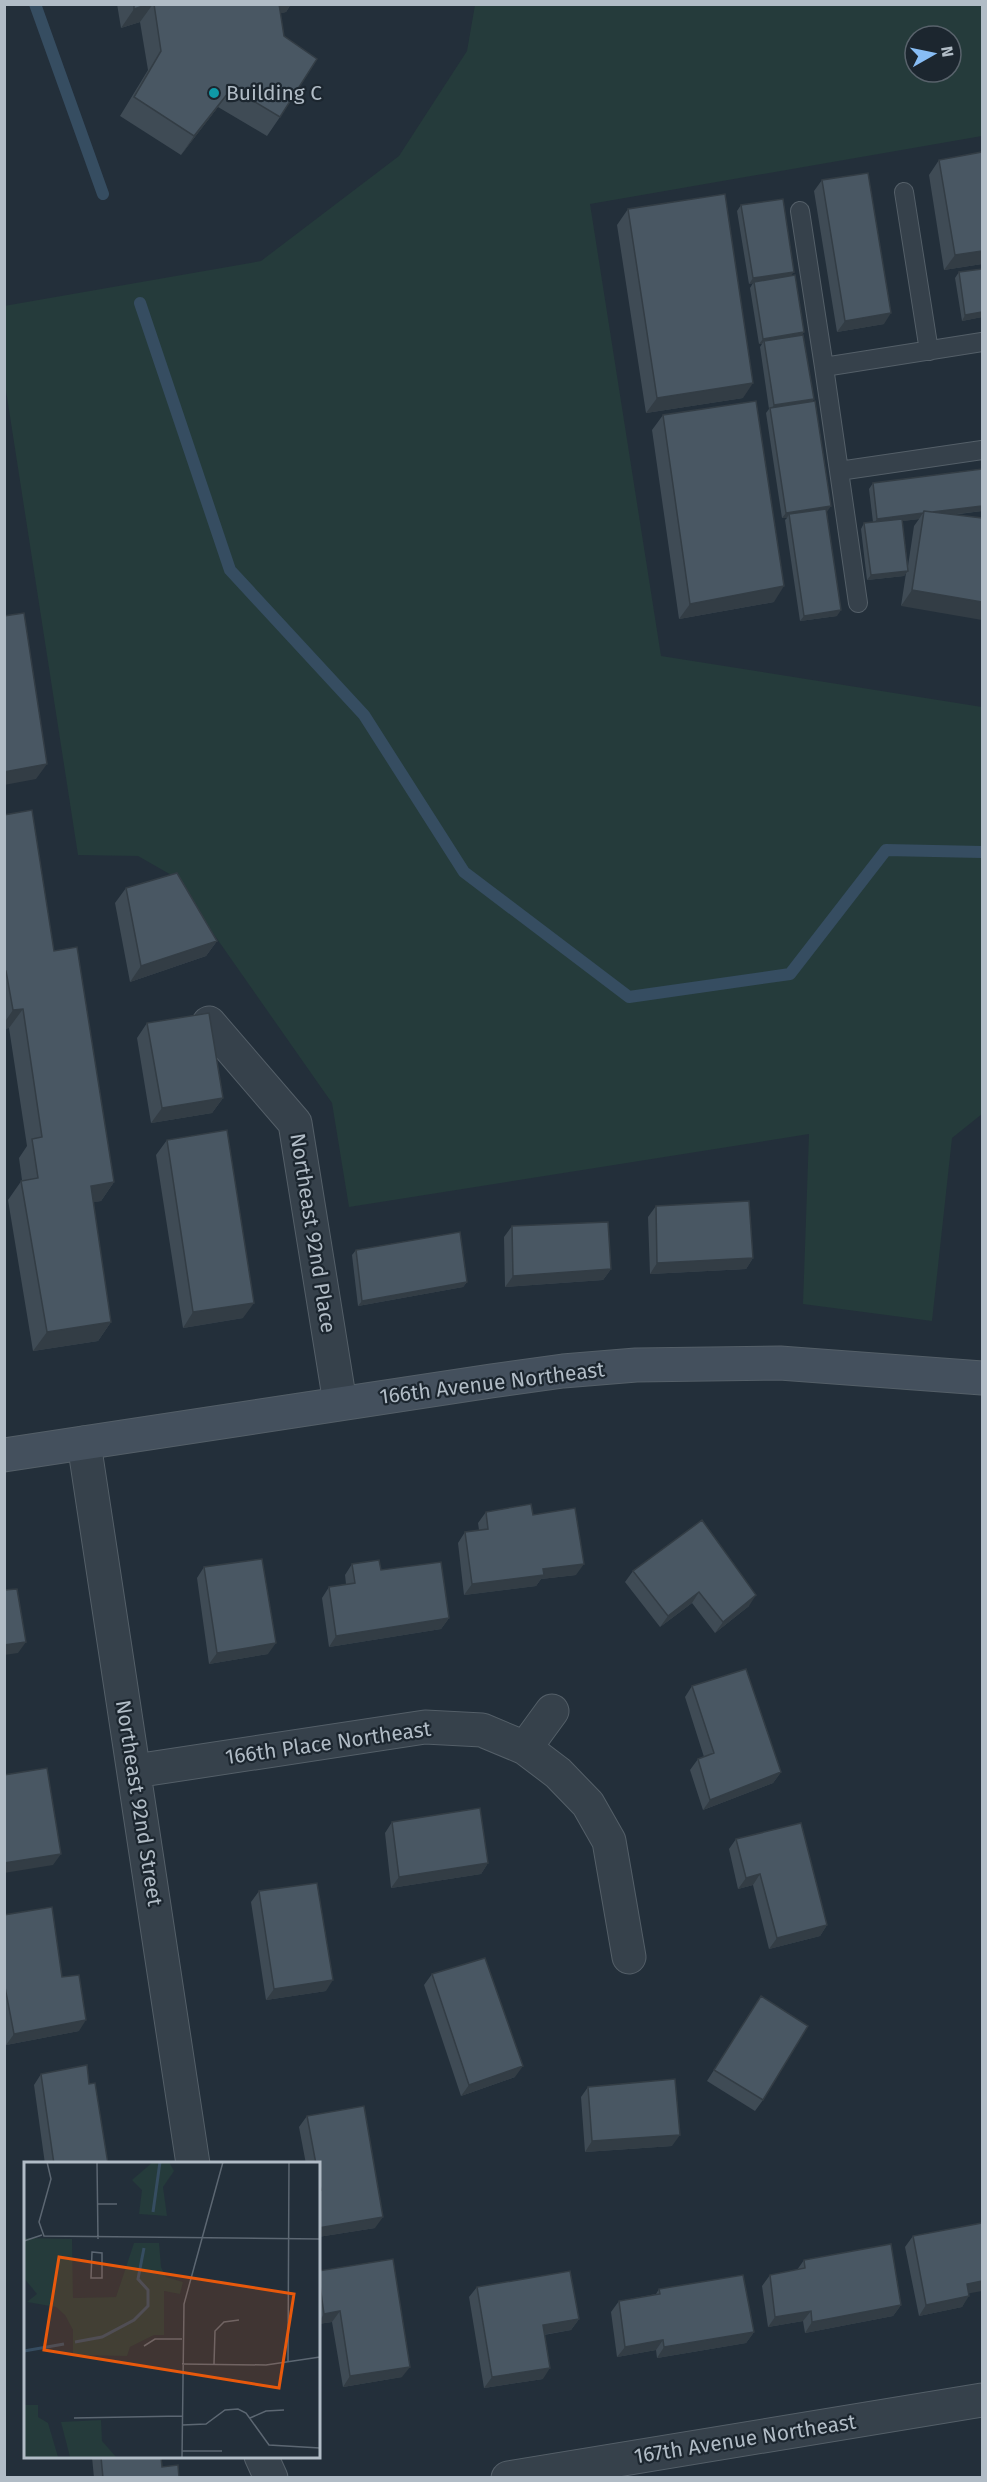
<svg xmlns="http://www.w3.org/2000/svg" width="987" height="2482" viewBox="0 0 987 2482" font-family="'Fira Sans',sans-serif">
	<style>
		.green { fill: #253b3b; fill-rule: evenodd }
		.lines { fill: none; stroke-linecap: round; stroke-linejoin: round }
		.stream { stroke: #364d61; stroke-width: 12 }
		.lane-casing { stroke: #545f68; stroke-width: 20 }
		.street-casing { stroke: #545f68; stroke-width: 35 }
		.secondary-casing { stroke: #545f68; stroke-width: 35 }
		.lane { stroke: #36414b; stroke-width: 18 }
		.street { stroke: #36414b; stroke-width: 33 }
		.secondary { stroke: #44505d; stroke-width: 33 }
		.wall { fill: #3f4b55; fill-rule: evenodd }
		.shaded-wall { fill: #333d45 }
		.building { fill: #495763; stroke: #333d45; stroke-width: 1.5 }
		.culture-dot { fill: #0f9aa8; stroke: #1c262f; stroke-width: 2 }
		.labels { text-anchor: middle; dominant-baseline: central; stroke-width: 4.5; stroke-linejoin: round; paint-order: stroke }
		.poi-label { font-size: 21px; fill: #b1bcc6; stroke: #1c262f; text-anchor: start }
		.street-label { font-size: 21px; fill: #b1bcc6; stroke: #1c262f }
		.inset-river { fill: none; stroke: #364d61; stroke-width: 3 }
		.inset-road { fill: none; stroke: #5c6772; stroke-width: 1.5 }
		.view { fill: #e8590c; fill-opacity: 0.15; stroke: #e8590c; stroke-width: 3 }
		.inset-edge { fill: none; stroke: #b1bcc6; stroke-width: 3 }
	</style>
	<rect width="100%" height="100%" fill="#232f3a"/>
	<!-- green -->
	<path class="green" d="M475 5H982V136L590 204 661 656 982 707V1114L952 1138 932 1321 803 1304 809 1134 349 1207 332 1103 173 876 138 856 78 855 5 384 4 306 261 261 399 156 467 51ZM915 36H951V72H915Z"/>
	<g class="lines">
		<!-- stream -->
		<path class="stream" d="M35 4 103 194
			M140 303 230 570 364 715 464 872 629 997 790 974 886 850 982 852"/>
		<!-- lane casing -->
		<g class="lane-casing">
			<path id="lane" d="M904 192 929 351
				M800 211 824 367
				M982 342 824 367 839 471 982 450
				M839 471 858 603"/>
		</g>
		<!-- street casing -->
		<g class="street-casing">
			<path id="street" d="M209 1023 295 1123 340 1403
				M84 1443 193 2164
				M525 1748 552 1711
				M135 1771 425 1727 482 1730 525 1748 558 1773 588 1804 609 1841 629 1957
				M261 2456 271 2478
				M508 2478 982 2400"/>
		</g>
		<!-- secondary casing -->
		<g class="secondary-casing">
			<path id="secondary" d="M4 1455 491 1381 563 1371 636 1365 780 1363 982 1378"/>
		</g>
		<!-- lane -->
		<use href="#lane" class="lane"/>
		<!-- street -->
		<use href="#street" class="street"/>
		<!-- secondary -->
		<use href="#secondary" class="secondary"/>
	</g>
	<!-- wall -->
	<path class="wall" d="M117 4H291L286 12 281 13 280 117 267 136 218 107 181 155 120 116 148 70 140 22 121 28Z
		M939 160 982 264 944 270 929 175Z
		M822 180 884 324 837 332 814 191Z
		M741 205 791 276 804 332 801 335 814 399 812 402 827 512 837 616 800 621 785 520 787 518H782L766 413 769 409 760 347 762 344H759L750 288 753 283 749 284 737 211Z
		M628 209 743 398 646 413 617 225Z
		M982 269V317L962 321 955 278 959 272Z
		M663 415 774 602 679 619 652 430Z
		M982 469V511L952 515 982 518 901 606 906 573 904 576 867 580 861 529 864 523 873 522 869 489 873 483ZM919 519 914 526 908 566 902 521Z
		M4 815 54 951 114 1182 101 1201 93 1202 111 1322 98 1341 33 1351 8 1200 22 1180 19 1158 27 1146 9 1028 4 1029Z
		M126 888 217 941 206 956 130 982 115 903Z
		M147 1023 223 1098 212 1113 151 1123 137 1038Z
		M167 1140 243 1318 183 1328 156 1155Z
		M656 1206 753 1258 746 1269 650 1274 648 1217Z
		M512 1226 611 1269 603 1280 505 1287 504 1237Z
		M356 1250 467 1282 463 1287 358 1306 352 1255Z
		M486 1512 533 1515 576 1575 541 1579 536 1586 464 1595 458 1543 465 1532 479 1530 478 1523Z
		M352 1564 381 1570 449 1618 441 1629 329 1647 322 1598 329 1587 346 1584 345 1575Z
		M204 1567 268 1654 209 1664 197 1578Z
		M633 1571 749 1606 715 1633 692 1603 660 1627 625 1582Z
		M692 1686 781 1772 773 1783 703 1810 690 1770 698 1759 704 1757 685 1697Z
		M392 1822 488 1863 481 1874 391 1888 385 1833Z
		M736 1839 827 1925 820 1936 769 1949 753 1885 738 1889 729 1849Z
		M259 1891 326 1991 266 2000 251 1902Z
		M4 1915 79 2031 6 2045 4 2036Z
		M432 1974 515 2077 461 2096 424 1985Z
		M761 1996 763 2100 755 2111 707 2081Z
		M41 2074 89 2084 108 2164H45L34 2085Z
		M588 2087 672 2146 585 2152 581 2097Z
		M307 2116 375 2228 318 2237V2164H306L299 2127Z
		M913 2236 969 2293 962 2307 919 2316 905 2247Z
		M804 2260 901 2305 893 2316 805 2333 803 2321 768 2327 762 2286 770 2275 797 2270Z
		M318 2271 402 2377 343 2387 332 2322 318 2324Z
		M477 2287 579 2319 571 2330 544 2335 543 2379 484 2388 469 2297Z
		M659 2289 754 2332 746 2343 657 2358 656 2350 617 2357 611 2312 619 2301 656 2294Z
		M92 2457H161L162 2467 179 2478H94Z"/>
	<!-- shaded-wall -->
	<path class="shaded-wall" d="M149 4H153L140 22 121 28 134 9Z
		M273 4H291L286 12 265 17Z
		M232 88 218 107 181 155 194 136Z
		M982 251V264L944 270 955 255Z
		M794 272 790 277 749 284 753 278Z
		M982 312V317L962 321 965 315Z
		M891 313 884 324 837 332 845 321Z
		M804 332 800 338 764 341 762 344H759L763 339Z
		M753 383 743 398 646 413 657 398Z
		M814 399 810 405 770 411 774 405Z
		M831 506 827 512 789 514 787 518H782L786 513Z
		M982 506V511L923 518 924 513Z
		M923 513 919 519 873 525 877 519Z
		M908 571 904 576 867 580 871 575Z
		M784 586 774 602 679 619 690 604Z
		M912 590 982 602V620L901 606Z
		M841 610 837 616 800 621 804 616Z
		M47 764 36 779 4 785V772Z
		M217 941 206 956 130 982 141 966Z
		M23 1009 9 1028 4 1029V1023L13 1010Z
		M223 1098 212 1113 151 1123 162 1108Z
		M114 1182 101 1201 78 1205 91 1186Z
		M753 1258 746 1269 650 1274 657 1263Z
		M611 1269 603 1280 505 1287 513 1276Z
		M467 1282 463 1287 358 1306 362 1301Z
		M254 1303 243 1318 183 1328 193 1312Z
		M111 1322 98 1341 33 1351 47 1332Z
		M584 1564 576 1575 541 1579 536 1586 464 1595 472 1584 543 1569Z
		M699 1592 692 1603 660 1627 668 1616Z
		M756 1595 749 1606 715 1633 723 1622Z
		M449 1618 441 1629 329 1647 336 1636Z
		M26 1642 18 1653 4 1655V1645Z
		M276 1643 268 1654 209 1664 217 1653Z
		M781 1772 773 1783 703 1810 710 1800Z
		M61 1854 53 1865 4 1873V1863Z
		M488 1863 481 1874 391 1888 399 1877Z
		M760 1874 753 1885 738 1889 746 1878Z
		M827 1925 820 1936 769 1949 777 1938Z
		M333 1980 326 1991 266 2000 274 1989Z
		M86 2020 79 2031 6 2045 14 2034Z
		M523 2066 515 2077 461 2096 469 2085Z
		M680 2135 672 2146 585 2152 592 2141Z
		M383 2217 375 2228 318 2237V2228Z
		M982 2281V2291L960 2295 967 2284Z
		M969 2296 962 2307 919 2316 926 2305Z
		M901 2305 893 2316 805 2333 812 2322Z
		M340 2311 332 2322 318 2324V2323L324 2314Z
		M811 2311 803 2321 768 2327 775 2317Z
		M579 2319 571 2330 535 2336 543 2325Z
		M754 2332 746 2343 657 2358 664 2347Z
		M663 2340 656 2350 617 2357 625 2347Z
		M410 2367 402 2377 343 2387 350 2376Z
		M550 2368 543 2379 484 2388 492 2377Z"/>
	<!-- building -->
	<path class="building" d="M134 4H149L134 9Z
		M154 4H279L284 36 317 59 280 117 232 88 194 136 134 97 161 51Z
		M982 152V251L955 255 939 160Z
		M868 173 891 313 845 321 822 180Z
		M725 194 753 383 657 398 628 209Z
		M783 199 794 272 753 278 741 205Z
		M982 269V312L965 315 959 272Z
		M795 275 804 332 763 339 754 282Z
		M803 335 814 399 774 405 764 341Z
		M756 401 784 586 690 604 663 415Z
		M815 401 831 506 786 513 770 408Z
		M982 469V506L932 512 924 511 923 513 877 519 873 483Z
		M826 509 841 610 804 616 789 514Z
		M924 511 982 518V602L912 590Z
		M902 519 908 571 871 575 864 523Z
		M24 613 47 764 4 772V616Z
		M32 810 54 951 77 947 114 1182 91 1186 111 1322 47 1332 21 1181 38 1178 32 1139 42 1137 23 1009 13 1010 6 971H4V815Z
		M177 873 217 941 141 966 126 888Z
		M209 1013 223 1098 162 1108 147 1023Z
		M227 1130 254 1303 193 1312 167 1140Z
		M749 1201 753 1258 657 1263 656 1206Z
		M608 1222 611 1269 513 1276 512 1226Z
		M460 1232 467 1282 362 1301 356 1250Z
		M531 1504 533 1515 575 1508 584 1564 543 1569 544 1575 472 1584 465 1532 488 1529 486 1512Z
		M702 1520 756 1595 723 1622 699 1592 668 1616 633 1571Z
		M262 1559 276 1643 217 1653 204 1567Z
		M379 1560 381 1570 441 1562 449 1618 336 1636 329 1587 355 1583 352 1564Z
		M17 1589 26 1642 4 1645V1590Z
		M746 1669 781 1772 710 1800 698 1759 714 1753 692 1686Z
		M47 1768 61 1854 4 1863V1775Z
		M480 1808 488 1863 399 1877 392 1822Z
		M801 1823 827 1925 777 1938 760 1874 746 1878 736 1839Z
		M317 1883 333 1980 274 1989 259 1891Z
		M52 1907 62 1977 79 1975 86 2020 14 2034 4 1982V1915Z
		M485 1958 523 2066 469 2085 432 1974Z
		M761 1996 808 2026 763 2100 714 2070Z
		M87 2065 89 2084 95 2083 108 2164H54L41 2074Z
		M675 2079 680 2135 592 2141 588 2087Z
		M364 2106 383 2217 318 2228V2190H321L318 2175V2164H316L307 2116Z
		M982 2223V2281L967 2284 969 2296 926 2305 913 2236Z
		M891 2244 901 2305 812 2322 811 2311 775 2317 770 2275 805 2268 804 2260Z
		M393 2259 410 2367 350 2376 340 2311 324 2314 318 2271Z
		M570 2271 579 2319 543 2325 550 2368 492 2377 477 2287Z
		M743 2275 754 2332 664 2347 663 2340 625 2347 619 2301 660 2294 659 2289Z
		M101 2457H161L162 2467 178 2465 179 2478H103Z"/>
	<!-- markers -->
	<circle class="culture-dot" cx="214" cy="93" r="6"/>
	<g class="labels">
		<!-- poi labels -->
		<g class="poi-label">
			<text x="226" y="93">Building C</text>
		</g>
		<!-- street labels -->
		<g class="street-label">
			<text transform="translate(313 1233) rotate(81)">Northeast 92nd Place</text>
			<text transform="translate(492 1383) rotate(-7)">166th Avenue Northeast</text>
			<text transform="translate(328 1743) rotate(-8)">166th Place Northeast</text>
			<text transform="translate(139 1803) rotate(81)">Northeast 92nd Street</text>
			<text transform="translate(745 2439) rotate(-9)">167th Avenue Northeast</text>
		</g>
	</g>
	<!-- overview -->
	<g transform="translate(24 2162)">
		<rect width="296" height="296" fill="#232f3a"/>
		<path d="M129 0H145L150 9 139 25 143 54 115 52 118 28 108 18ZM0 76 48 77 49 136 92 135 110 81H135L137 105 142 115 159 120 156 132 140 129V173H130L106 185 103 194 49 193V168L41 153 32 145 3 140 13 132 0 116ZM0 243H14V255L24 261 34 295H0ZM77 258 78 279 92 295H46L37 260Z" fill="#253b3b"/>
		<path class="inset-river" d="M129 50 136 0M51 180 78 175 110 158 124 144V128L114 117 120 86M0 189 40 182"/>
		<path class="inset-road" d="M23 0 27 17 15 60 20 74 296 77M73 0 74 77M74 42H93M0 79 18 73M68 90 78 91V116H67ZM120 184 131 177H158M264 199 265 0M158 202 242 203 296 195M190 202 191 169 200 160 215 158M50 256 158 254M226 256 242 249 260 248M158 263 182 262 201 248 214 247 222 251 245 283 296 286M158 289H198M158 295 160 142 199 0"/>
		<path class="view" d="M35 95 270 132 255 226 20 188Z"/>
		<rect width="296" height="296" class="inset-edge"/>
	</g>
	<!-- border -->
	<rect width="987" height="2482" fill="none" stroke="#b1bcc6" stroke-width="12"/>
	<!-- north arrow -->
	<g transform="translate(933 54) rotate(81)"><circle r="28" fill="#1c262f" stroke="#58626b" stroke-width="1.5"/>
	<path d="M0-4.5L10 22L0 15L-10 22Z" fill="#88bdf5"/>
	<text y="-9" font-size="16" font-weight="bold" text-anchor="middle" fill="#b1bcc6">N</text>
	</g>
</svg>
